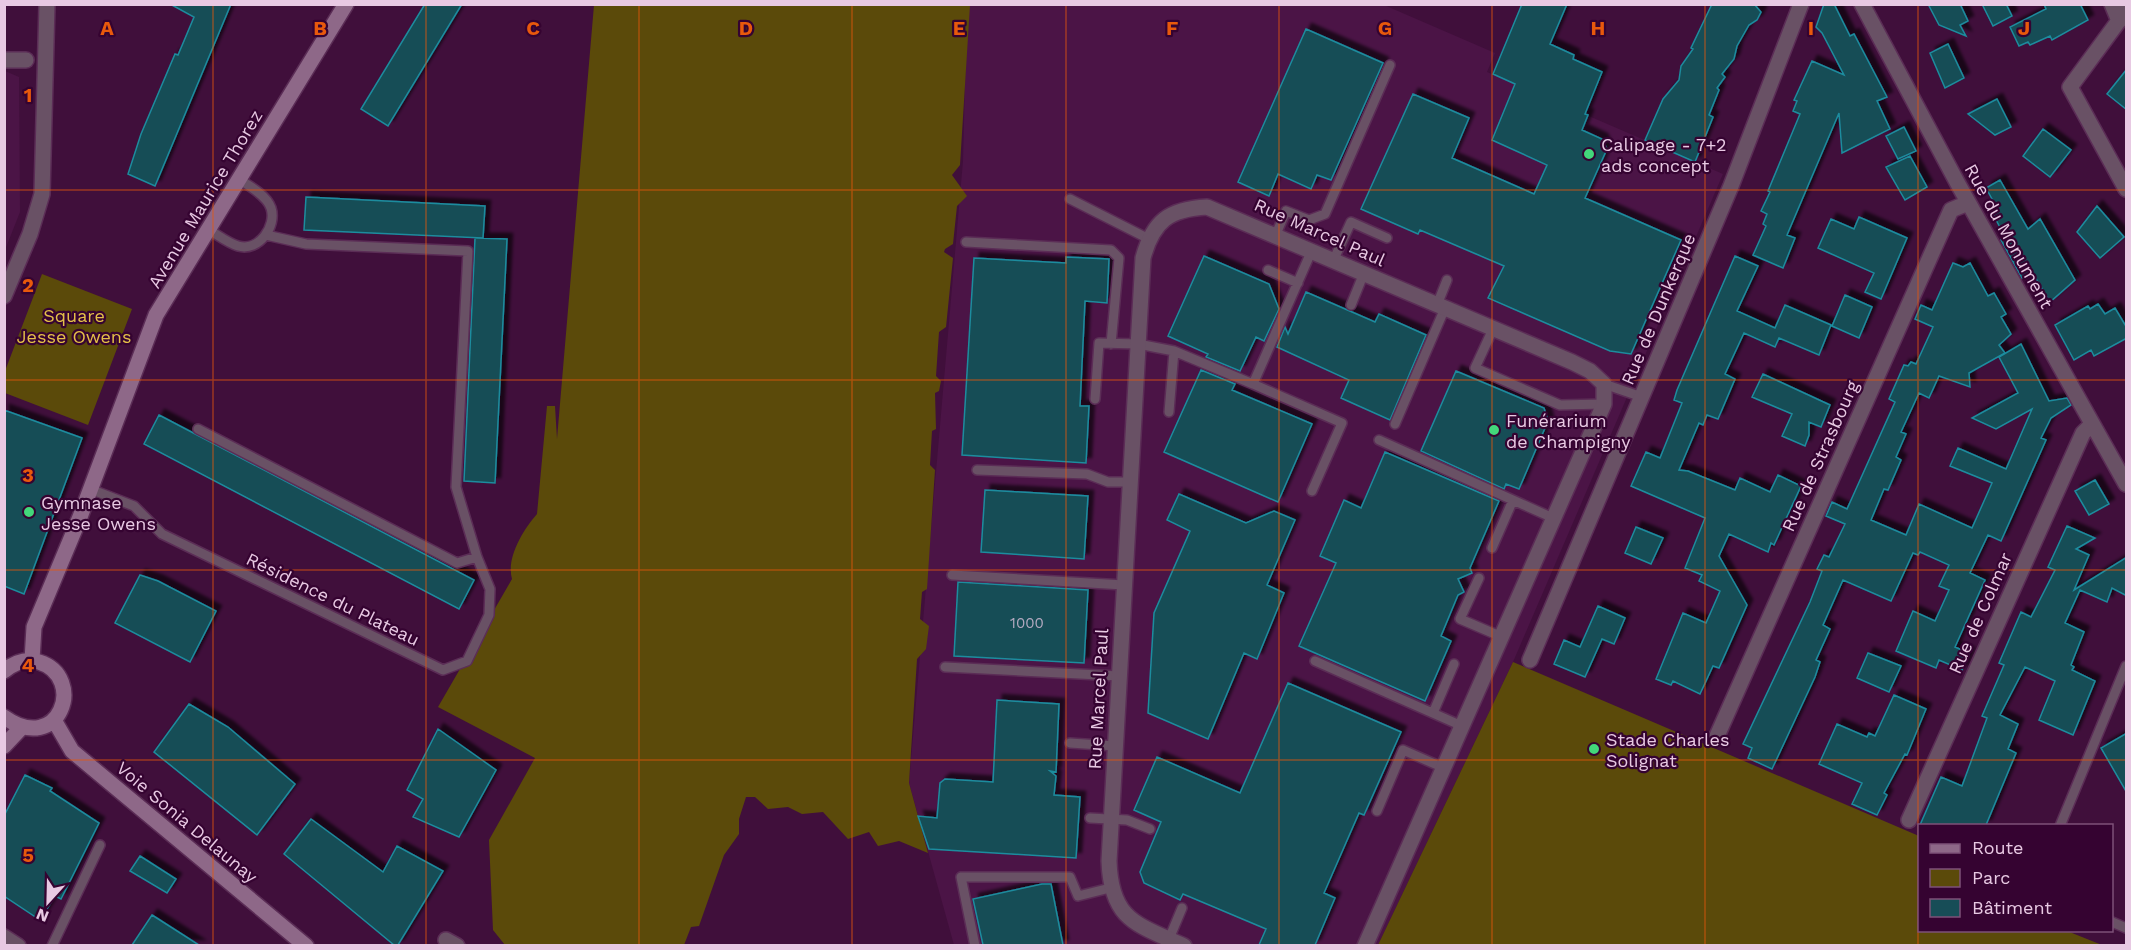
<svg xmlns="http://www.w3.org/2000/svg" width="2131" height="950" viewBox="0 0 2131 950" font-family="'Work Sans',sans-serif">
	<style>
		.built { fill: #4b1446 }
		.green { fill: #5b4a0a }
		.building { fill: #174d57; stroke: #1d8c9e; stroke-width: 1.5; filter: url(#shadow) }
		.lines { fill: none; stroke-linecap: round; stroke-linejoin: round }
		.service-casing { stroke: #5b2d56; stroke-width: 12 }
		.pedestrian-casing { stroke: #5b2d56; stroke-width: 18 }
		.minor-casing { stroke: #5b2d56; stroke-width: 18 }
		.secondary-casing { stroke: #5b2d56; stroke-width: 18 }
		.service { stroke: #695165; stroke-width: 9 }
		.pedestrian { stroke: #695165; stroke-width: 15 }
		.minor { stroke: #695165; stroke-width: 15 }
		.secondary { stroke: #8e6888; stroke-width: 15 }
		.grid { fill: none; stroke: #e8590c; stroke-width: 1.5; stroke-opacity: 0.55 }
		.poi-dot { fill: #43d77b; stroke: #350331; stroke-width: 2 }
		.labels { text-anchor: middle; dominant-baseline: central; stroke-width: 4.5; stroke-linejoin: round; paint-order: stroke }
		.number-label { font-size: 15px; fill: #b4aac0 }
		.poi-label { font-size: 18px; fill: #e8c9e3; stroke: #350331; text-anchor: start }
		.street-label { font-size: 18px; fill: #e8c9e3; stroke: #350331 }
		.park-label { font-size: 18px; fill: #e4c048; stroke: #350331 }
		.grid-label { font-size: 20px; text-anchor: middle; font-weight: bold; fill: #e8590c; stroke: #350331; stroke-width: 4.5; stroke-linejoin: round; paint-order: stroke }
	</style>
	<defs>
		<filter id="shadow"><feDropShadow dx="5.5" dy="-5.5" stdDeviation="1.5" flood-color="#0009"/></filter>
	</defs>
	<rect width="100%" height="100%" fill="#400f3b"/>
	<!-- built -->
	<path class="built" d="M967 5H1384L1495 53 1487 72 1723 174 1513 662 1378 945H954L909 783 963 161Z
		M5 71 19 77 20 212 5 250Z"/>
	<!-- green -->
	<path class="green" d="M594 5H970L960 165 952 175 967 196 957 206 953 244 945 249 944 252 953 258 946 327 939 332 936 376 941 381 939 391 935 393 936 429 932 431 930 465 935 470 927 589 922 592 920 619 929 626 926 649 917 659 909 783 928 853 899 841 878 846 869 832 848 839 823 812 802 814 788 807 768 809 755 797H746L739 819V834L724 855 699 926 691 927 684 945H505L493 930 489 840 535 758 438 707 512 579C506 558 523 530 537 514L547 406H555L557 439Z
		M42 274 132 309 88 425 5 393V371Z
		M1513 662 1919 836 1920 930 2067 931 2102 945H1378Z"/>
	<!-- building -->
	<path class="building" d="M170 4H231L155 186 128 174 141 134 175 54 178 55 194 17Z
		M425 4H462L388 126 361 109Z
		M1522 4H1567L1550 44 1574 55 1573 59 1602 72 1585 114 1588 115 1582 130 1602 139 1607 149 1585 198 1681 240 1631 354 1610 351 1488 298 1504 266 1420 230 1418 234 1361 209 1413 94 1469 118 1452 158 1534 194 1547 165 1492 140 1515 84 1493 74Z
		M1712 4H1754L1761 12 1757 20 1749 25 1737 46 1734 59 1722 74 1725 77 1717 88 1719 90 1709 115 1713 117 1695 162 1645 140 1663 99 1679 80 1681 66 1693 49 1691 48Z
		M1824 4H1834L1850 36 1854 34 1887 97 1877 101 1890 129 1842 153 1839 113 1787 235 1795 238 1783 268 1753 255 1766 226 1763 224 1767 214 1761 211 1770 192 1768 191 1800 114 1793 111 1797 101 1794 100 1812 61 1844 75 1822 33 1816 27Z
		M1928 4H1960L1968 21 1960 25 1966 36 1939 25Z
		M1982 4H2006L2012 16 1993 26Z
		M2044 4H2080L2088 20 2052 40 2050 36 2030 45 2028 42 2019 46 2010 27 2046 9Z
		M1306 29 1383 63 1331 180 1317 175 1311 189 1278 174 1269 196 1238 182Z
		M1948 44 1964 78 1945 88 1930 53Z
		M2127 69V110L2107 94Z
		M1997 99 2011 127 1995 135 1968 114Z
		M1904 127 1916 151 1898 159 1886 136Z
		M2043 129 2071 150 2050 177 2023 156Z
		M1910 156 1927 187 1905 200 1886 167Z
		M2000 180 2028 229 2040 219 2075 280 2050 302 2032 272 2022 278 2001 240 2005 237 1994 216 1993 213 1998 210 1986 188Z
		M306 197 485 206 483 238 304 230Z
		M2097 206 2124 237 2100 258 2077 232Z
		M1859 217 1907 238 1881 299 1865 292 1874 273 1818 248 1831 219 1854 229Z
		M475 238 507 239 495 483 464 481Z
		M1204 256 1269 284 1279 309 1264 341 1256 337 1240 371 1206 357 1208 354 1168 336Z
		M1735 256 1758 266 1737 311 1775 328 1785 305 1831 325 1819 355 1779 338 1775 347 1744 333 1725 374 1735 379 1718 419 1707 415 1703 425 1699 423 1679 470 1688 471 1735 490 1740 478 1770 492 1778 475 1801 486 1774 545 1771 543 1768 552 1729 534 1719 556 1747 605 1719 668 1713 666 1700 694 1673 681 1671 685 1656 679 1683 613 1706 623 1720 591 1699 581 1702 575 1685 568 1705 518 1631 486 1646 452 1660 458 1682 403 1674 400 1677 390Z
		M1066 257 1109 259 1107 303 1085 301 1080 406H1089L1086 463 962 455 974 258 1066 263Z
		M1953 263 1963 267 1970 263 1988 296 1994 293 2006 314 2001 317 2011 334 1999 345 2005 353 1969 373 1970 387 1939 376 1929 398 1919 393 1901 432 1906 434 1896 457 1901 460 1888 490 1884 489 1871 520 1906 535 1919 504 1972 528 1992 483 1950 466 1958 448 2006 469 2032 409 1996 429 1972 418 2018 393 1999 357 2021 344 2049 401 2067 398 2071 405 2051 418 2041 438 2046 440 2001 541 1988 535 1970 573 1985 580 1955 647 1969 653 1962 670 1939 660 1936 668 1896 651 1913 611 1935 621 1949 590 1939 586 1949 565 1920 552 1918 555 1913 553 1891 601 1843 580 1823 625 1830 629 1816 660 1820 662 1815 677 1772 769 1748 758 1752 748 1743 744 1810 602 1822 571 1817 569 1824 555 1829 557 1845 524 1826 516 1832 502 1847 509 1895 402 1889 399 1904 365 1908 366 1911 362 1916 364 1933 327 1915 319 1921 305 1932 310Z
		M1306 292 1375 322 1379 314 1426 335 1390 420 1341 398 1349 380 1277 347 1285 327 1288 334Z
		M1845 295 1872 307 1859 338 1832 326Z
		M2098 304 2105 314 2115 308 2127 328V338L2094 356 2091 350 2074 360 2055 325 2088 306 2090 309Z
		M1201 370 1235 384 1232 390 1312 424 1278 502 1164 452Z
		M1456 371 1544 408 1548 421 1519 489 1506 484 1504 489 1421 451Z
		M1763 374 1830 405 1821 427 1809 422V435L1805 446 1782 436 1792 414 1752 397Z
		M4 410 82 438 24 594 4 586Z
		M159 415 474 580 459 609 144 444Z
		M1385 452 1499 501 1470 568 1472 573 1458 579 1464 592 1458 595 1441 636 1451 641 1425 701 1299 646 1336 563 1320 556 1344 500 1361 508Z
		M2095 480 2109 504 2089 515 2075 491Z
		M985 490 1088 496 1084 559 981 552Z
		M1179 494 1246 523 1274 511 1295 520 1267 585 1284 593 1257 659 1244 653 1208 739 1148 713 1154 613 1190 531 1167 520Z
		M2067 526 2095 538 2076 549 2089 555 2074 590 2127 557V596L2112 588 2107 602 2080 590 2065 623 2084 632 2071 665 2074 667 2072 670 2095 681 2073 735 2039 720 2055 681 2025 667 2000 715 2018 724 2008 749 2016 753 1986 825H1920L1941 777 1962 786 1987 718 1982 716 2004 665 1999 663 2021 612 2031 617 2055 570 2048 567Z
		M1636 527 1663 538 1651 564 1625 553Z
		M140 575 158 581 216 611 190 662 115 623Z
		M958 582 1088 590 1084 663 954 656Z
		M1598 606 1625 618 1614 644 1602 639 1585 677 1554 664 1564 640 1580 647Z
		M1868 653 1901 666 1889 692 1857 678Z
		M1288 683 1401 732 1364 815 1359 813 1324 893 1335 898 1315 945H1259L1266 929 1183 894 1180 900 1144 883 1140 872 1161 822 1134 810 1157 757 1240 793Z
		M1894 695 1926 709 1907 755 1905 754 1884 793 1887 795 1877 815 1852 804 1862 783 1819 764 1837 724 1867 737 1869 733 1875 736Z
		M997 700 1059 704 1056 772 1050 771 1056 776 1054 795 1080 797 1076 858 929 849 918 816 937 818 940 783 945 779 993 782Z
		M189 704 228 727 295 784 257 835 154 752Z
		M438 729 496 770 459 837 413 817 423 799 407 790Z
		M2127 733V793L2101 748Z
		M25 775 52 788 50 791 99 823 61 899 55 896 40 920 4 896V816Z
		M311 819 383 872 397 846 443 871 398 945H394L284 854Z
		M140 856 176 879 167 893 130 871Z
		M1042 884H1051L1063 945H983L973 899Z
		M152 915 199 945H132Z"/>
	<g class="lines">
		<!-- service casing -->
		<g class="service-casing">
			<path id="service" d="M1070 199 1149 239
				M209 230C218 235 228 243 238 246 259 252 277 226 271 208 267 196 250 186 240 180
				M1276 234 1286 211 1309 220 1325 214 1390 65
				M966 242 1111 250 1119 258 1111 344
				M1312 250 1253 384 1342 423 1312 491
				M1334 259 1351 222 1387 238
				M1268 270 1298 283
				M1351 305 1364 273
				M1437 305 1447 280
				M1493 329 1475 368 1560 405 1604 404
				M1604 384 1642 397
				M1095 399 1099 343 1138 344 1174 351 1253 384
				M1169 412 1174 351
				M1395 424 1445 308
				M198 429 457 563 477 557
				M1379 440 1553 518
				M977 470 1087 474 1108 482H1130
				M90 489 134 506 162 534 443 670 467 661 489 615 490 589 477 557 456 487 468 251 306 244 266 235
				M1492 548 1513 500
				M952 575 1124 585
				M1479 578 1460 619 1502 637
				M1315 661 1462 726
				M945 667 1119 676
				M1433 713 1454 664
				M1070 743 1115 746
				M1377 811 1403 750 1444 768
				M1090 818 1127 820 1150 829
				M2060 826 2126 666
				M2112 922 2126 928
				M1169 939 1182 908
				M52 946 100 845
				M975 946 961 877H1070L1078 896 1110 888"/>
		</g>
		<!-- pedestrian casing -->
		<g class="pedestrian-casing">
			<path id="pedestrian" d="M4 60H26"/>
		</g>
		<!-- minor casing -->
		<g class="minor-casing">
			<path id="minor" d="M1862 4 1958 184 2126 484
				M2112 4 2119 21
				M2126 11 2070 87 2126 189
				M4 296 30 234 42 194 47 4
				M1530 660 1731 186 1801 4
				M1717 736 1951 210 1968 203
				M1909 820 2083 433 2092 424
				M4 937 18 946
				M446 940 457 946
				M1184 946C1136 924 1111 920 1109 861L1143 258C1153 221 1169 209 1207 207L1572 362 1590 371 1604 384V404L1365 946"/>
		</g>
		<!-- secondary casing -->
		<g class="secondary-casing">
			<path id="secondary" d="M32 660 34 627 80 517 156 315 346 4
				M4 671C15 662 26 658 39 662 87 677 60 757 4 717
				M54 720 72 751 306 946
				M4 746 21 728"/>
		</g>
		<!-- service -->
		<use href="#service" class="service"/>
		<!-- pedestrian -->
		<use href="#pedestrian" class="pedestrian"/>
		<!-- minor -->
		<use href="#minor" class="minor"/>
		<!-- secondary -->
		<use href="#secondary" class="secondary"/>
	</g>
	<!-- grid -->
	<path class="grid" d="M213 4V946M426 4V946M639 4V946M852 4V946M1066 4V946M1279 4V946M1492 4V946M1705 4V946M1918 4V946M4 190H2126M4 380H2126M4 570H2126M4 760H2126"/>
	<!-- markers -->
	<g class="poi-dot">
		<circle cx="1589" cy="154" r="6"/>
		<circle cx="1494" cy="430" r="6"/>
		<circle cx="29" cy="512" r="6"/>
		<circle cx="1594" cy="749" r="6"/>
	</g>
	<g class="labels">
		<!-- number labels -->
		<g class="number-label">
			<text x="1027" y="623">1000</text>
		</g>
		<!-- poi labels -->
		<g class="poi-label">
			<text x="1601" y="144">Calipage - 7+2<tspan x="1601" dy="21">ads concept</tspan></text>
			<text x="1506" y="420">Funérarium<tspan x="1506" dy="21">de Champigny</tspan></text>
			<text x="41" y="502">Gymnase<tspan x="41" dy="21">Jesse Owens</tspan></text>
			<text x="1606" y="739">Stade Charles<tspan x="1606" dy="21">Solignat</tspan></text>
		</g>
		<!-- street labels -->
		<g class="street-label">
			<text transform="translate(205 199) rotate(-59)">Avenue Maurice Thorez</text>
			<text transform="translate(1320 232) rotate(24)">Rue Marcel Paul</text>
			<text transform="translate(2009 236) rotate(61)">Rue du Monument</text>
			<text transform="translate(1658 309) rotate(-67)">Rue de Dunkerque</text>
			<text transform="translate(1820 456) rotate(-66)">Rue de Strasbourg</text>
			<text transform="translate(333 599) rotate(26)">Résidence du Plateau</text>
			<text transform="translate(1980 613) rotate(-66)">Rue de Colmar</text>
			<text transform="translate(1098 699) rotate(-87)">Rue Marcel Paul</text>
			<text transform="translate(187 822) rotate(40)">Voie Sonia Delaunay</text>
		</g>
		<!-- park labels -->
		<g class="park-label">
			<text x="74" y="315">Square<tspan x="74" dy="21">Jesse Owens</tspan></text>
		</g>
	</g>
	<g class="grid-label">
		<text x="107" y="35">A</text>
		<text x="320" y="35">B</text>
		<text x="533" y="35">C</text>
		<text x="746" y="35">D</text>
		<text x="959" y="35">E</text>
		<text x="1172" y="35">F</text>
		<text x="1385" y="35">G</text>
		<text x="1598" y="35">H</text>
		<text x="1811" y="35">I</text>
		<text x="2024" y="35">J</text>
		<text x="28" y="102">1</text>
		<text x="28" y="292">2</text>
		<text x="28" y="482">3</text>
		<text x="28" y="672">4</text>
		<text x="28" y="862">5</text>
	</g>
	<!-- border -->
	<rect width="2131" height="950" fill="none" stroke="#e8c9e3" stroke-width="12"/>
	<!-- legend -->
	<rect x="1918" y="824" width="195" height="108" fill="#350331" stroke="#7d5278" stroke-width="1.5"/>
	<rect x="1930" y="844" width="30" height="9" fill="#8e6888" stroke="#7d5278" stroke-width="1.5"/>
	<text x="1972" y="854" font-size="18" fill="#e8c9e3">Route</text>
	<rect x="1930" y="869" width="30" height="18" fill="#5b4a0a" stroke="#7d5278" stroke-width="1.5"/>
	<text x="1972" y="884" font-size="18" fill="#e8c9e3">Parc</text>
	<rect x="1930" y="899" width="30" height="18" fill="#174d57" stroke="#7d5278" stroke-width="1.5"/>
	<text x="1972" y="914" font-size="18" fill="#e8c9e3">Bâtiment</text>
	<!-- north arrow -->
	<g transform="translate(48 902) rotate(202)" stroke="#350331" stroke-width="4.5" paint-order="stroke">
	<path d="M0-4.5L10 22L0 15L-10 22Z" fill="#e8c9e3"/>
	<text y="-9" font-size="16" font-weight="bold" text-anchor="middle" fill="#e8c9e3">N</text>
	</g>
</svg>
